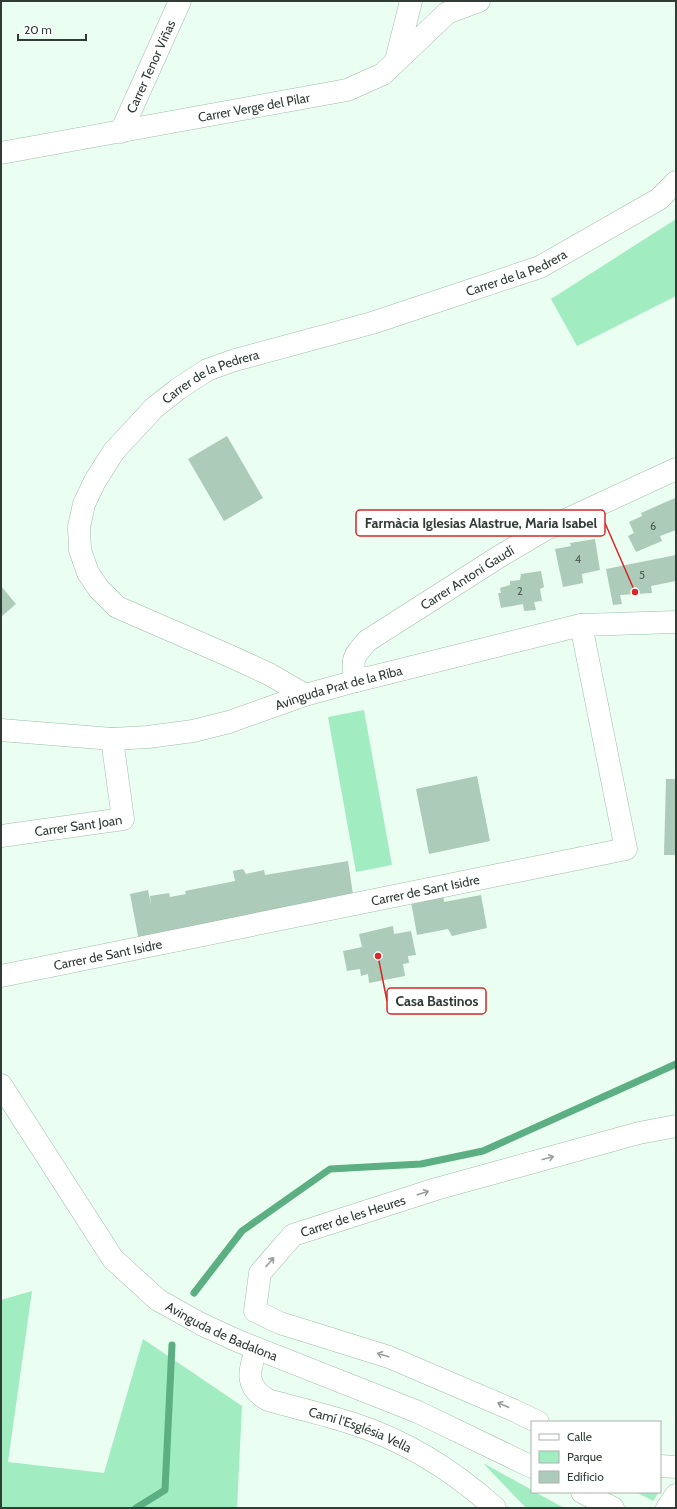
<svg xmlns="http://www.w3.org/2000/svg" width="677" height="1509" viewBox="0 0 677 1509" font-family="Cabin,sans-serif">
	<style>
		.green { fill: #a2ecc1 }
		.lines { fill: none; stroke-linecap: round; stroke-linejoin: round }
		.stream { stroke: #5caf82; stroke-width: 7 }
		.building { fill: #accbb8 }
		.street-casing { stroke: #9ebcaa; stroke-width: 23 }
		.secondary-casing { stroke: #9ebcaa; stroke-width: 23 }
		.street { stroke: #fff; stroke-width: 22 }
		.secondary { stroke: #fff; stroke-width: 22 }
		.oneway { stroke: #989e9a }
		.labels { text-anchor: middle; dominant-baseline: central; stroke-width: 3.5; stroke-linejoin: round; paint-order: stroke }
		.number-label { font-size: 11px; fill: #4f6056 }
		.street-label { font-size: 13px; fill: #303c35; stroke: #fff }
		.leader { fill: none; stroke: #d62828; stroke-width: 1.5 }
		.callout-dot { fill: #d62828; stroke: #fff; stroke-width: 1.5 }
		.callout { fill: #fff; stroke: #d62828; stroke-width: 1.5 }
		.callout-label { font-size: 14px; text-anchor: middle; font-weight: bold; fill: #303c35 }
	</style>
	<rect width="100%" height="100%" fill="#ebfef2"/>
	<!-- green -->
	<path class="green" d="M676 219V296L577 346 551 299Z
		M364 710 392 865 356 872 328 717Z
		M32 1291 8 1462 104 1473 143 1339 242 1406 237 1508H1V1300Z
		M483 1463 532 1490V1492H535L564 1508H526Z
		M636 1492H659L653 1501Z"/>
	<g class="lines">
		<!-- stream -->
		<path class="stream" d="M194 1293 242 1231 330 1169 421 1164 483 1151 676 1064
			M136 1508 165 1490 172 1345"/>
	</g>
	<!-- building -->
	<path class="building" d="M227 436 263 498 224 521 188 459Z
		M675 498 676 530 660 536 662 541 636 552 628 536 634 533 629 522 642 516 641 513Z
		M595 539 600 570 582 574 583 583 563 587 555 549 571 546 570 543Z
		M676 555V581L651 586 652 593 620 595 622 604 613 605 606 569Z
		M541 571 544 587 540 589 542 601 534 602 536 610 524 611 523 604 501 608 498 593H501L500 588 510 585V581L520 580 521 574Z
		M1 586 16 604 2 616 1 614Z
		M477 776 490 841 429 854 416 789Z
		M666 779H676V855H664Z
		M348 861 354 901 139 941 130 894 148 890 151 905 150 896 169 893 170 897 186 894 185 891 235 881 233 871 243 869 246 874 264 870 265 875Z
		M443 895 444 902 481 895 487 928 452 936 448 929 417 935 411 902Z
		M393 926 394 934 411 931 416 955 408 956 409 963 403 964 405 976 369 983 368 974 361 976 360 969 347 971 343 951 362 947 359 934Z"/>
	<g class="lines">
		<!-- street casing -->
		<g class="street-casing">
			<g id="street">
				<path d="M396 61 411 1"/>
				<path id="s1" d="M121 132 180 1"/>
				<path id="s2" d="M1 153 347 90 383 74 447 13 479 1"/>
				<path id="s3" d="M356 681C351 659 353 657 367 641L497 558 544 530 676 469"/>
				<path id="s4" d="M305 695 269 674 232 657 117 607 99 589 88 573 80 550 79 527 84 504 95 481 114 451 154 408 178 389 207 370 235 360 372 323 540 267 659 199 676 182"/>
				<path id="s5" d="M1 730 112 739 148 737 193 731 229 722 305 695 356 681 581 625 676 622"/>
				<path id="s6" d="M1 836 123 819 112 739"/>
				<path id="s7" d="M1 976 626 849 581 625"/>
				<path id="s8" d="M257 1349C248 1371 245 1387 268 1400 296 1408 324 1414 351 1423 404 1440 454 1471 495 1508"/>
				<path id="s9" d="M538 1422 513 1410 389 1357 280 1323 255 1311 260 1273 293 1235 436 1189 639 1133 676 1126"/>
				<path d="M660 1466 676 1467"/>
			</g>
		</g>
		<!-- secondary casing -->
		<g class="secondary-casing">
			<g id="secondary">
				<path id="s10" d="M1 1085 113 1259 158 1300 203 1325 238 1341 418 1412 532 1467"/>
				<path d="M582 1492 613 1508"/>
				<path d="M667 1508 676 1495"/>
			</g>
		</g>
		<!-- street -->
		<use href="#street" class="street"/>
		<!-- secondary -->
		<use href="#secondary" class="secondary"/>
	</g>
	<!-- one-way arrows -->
	<defs><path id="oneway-shaft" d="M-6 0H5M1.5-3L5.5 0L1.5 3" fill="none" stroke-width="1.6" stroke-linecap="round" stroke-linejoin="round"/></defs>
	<g class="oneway">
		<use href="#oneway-shaft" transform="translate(548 1158) rotate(-15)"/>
		<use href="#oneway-shaft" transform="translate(423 1193) rotate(-18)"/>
		<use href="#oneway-shaft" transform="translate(270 1262) rotate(-49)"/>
		<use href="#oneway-shaft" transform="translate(383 1355) rotate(-162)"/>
		<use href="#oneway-shaft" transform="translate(503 1405) rotate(-157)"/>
	</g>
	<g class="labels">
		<!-- number labels -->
		<g class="number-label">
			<text x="653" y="526">6</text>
			<text x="578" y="559">4</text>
			<text x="642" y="575">5</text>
			<text x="520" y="591">2</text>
		</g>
		<!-- street labels -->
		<g class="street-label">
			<text stroke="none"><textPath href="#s1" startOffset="72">Carrer Tenor Viñas</textPath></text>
			<text stroke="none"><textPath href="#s2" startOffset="257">Carrer Verge del Pilar</textPath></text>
			<text stroke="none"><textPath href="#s4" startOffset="833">Carrer de la Pedrera</textPath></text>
			<text stroke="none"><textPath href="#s4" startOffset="509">Carrer de la Pedrera</textPath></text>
			<text stroke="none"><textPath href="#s3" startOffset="163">Carrer Antoni Gaudí</textPath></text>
			<text stroke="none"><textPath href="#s5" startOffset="345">Avinguda Prat de la Riba</textPath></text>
			<text stroke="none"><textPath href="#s6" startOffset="78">Carrer Sant Joan</textPath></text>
			<text stroke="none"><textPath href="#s7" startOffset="433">Carrer de Sant Isidre</textPath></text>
			<text stroke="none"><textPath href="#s7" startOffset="109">Carrer de Sant Isidre</textPath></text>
			<text stroke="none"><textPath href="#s9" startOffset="456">Carrer de les Heures</textPath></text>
			<text stroke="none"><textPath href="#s10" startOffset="339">Avinguda de Badalona</textPath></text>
			<text stroke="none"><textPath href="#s8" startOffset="156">Camí l'Església Vella</textPath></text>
		</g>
	</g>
	<!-- callouts -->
	<path class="leader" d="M635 592L605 523M378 956L387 1001"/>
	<g class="callout-dot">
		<circle cx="635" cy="592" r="4"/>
		<circle cx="378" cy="956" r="4"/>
	</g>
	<g class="callout">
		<rect x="356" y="510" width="249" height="26" rx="4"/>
		<rect x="387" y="988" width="99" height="26" rx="4"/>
	</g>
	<g class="callout-label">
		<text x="481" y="528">Farmàcia Iglesias Alastrue, Maria Isabel</text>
		<text x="437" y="1006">Casa Bastinos</text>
	</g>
	<!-- border -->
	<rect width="677" height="1509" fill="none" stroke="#303c35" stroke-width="4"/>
	<!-- legend -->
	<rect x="531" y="1421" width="130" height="72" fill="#ffffff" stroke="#acb1ae"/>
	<rect x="539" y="1434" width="20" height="6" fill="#ffffff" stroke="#acb1ae"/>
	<text x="567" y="1441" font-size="12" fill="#303c35">Calle</text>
	<rect x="539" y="1451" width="20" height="12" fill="#a2ecc1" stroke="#acb1ae"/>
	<text x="567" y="1461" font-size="12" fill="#303c35">Parque</text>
	<rect x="539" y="1471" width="20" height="12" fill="#accbb8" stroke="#acb1ae"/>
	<text x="567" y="1481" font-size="12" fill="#303c35">Edificio</text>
	<!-- scale -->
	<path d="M18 34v6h68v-6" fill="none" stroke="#303c35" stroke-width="2"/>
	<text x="24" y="34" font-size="12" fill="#303c35" stroke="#ffffff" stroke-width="3" paint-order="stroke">20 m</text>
</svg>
